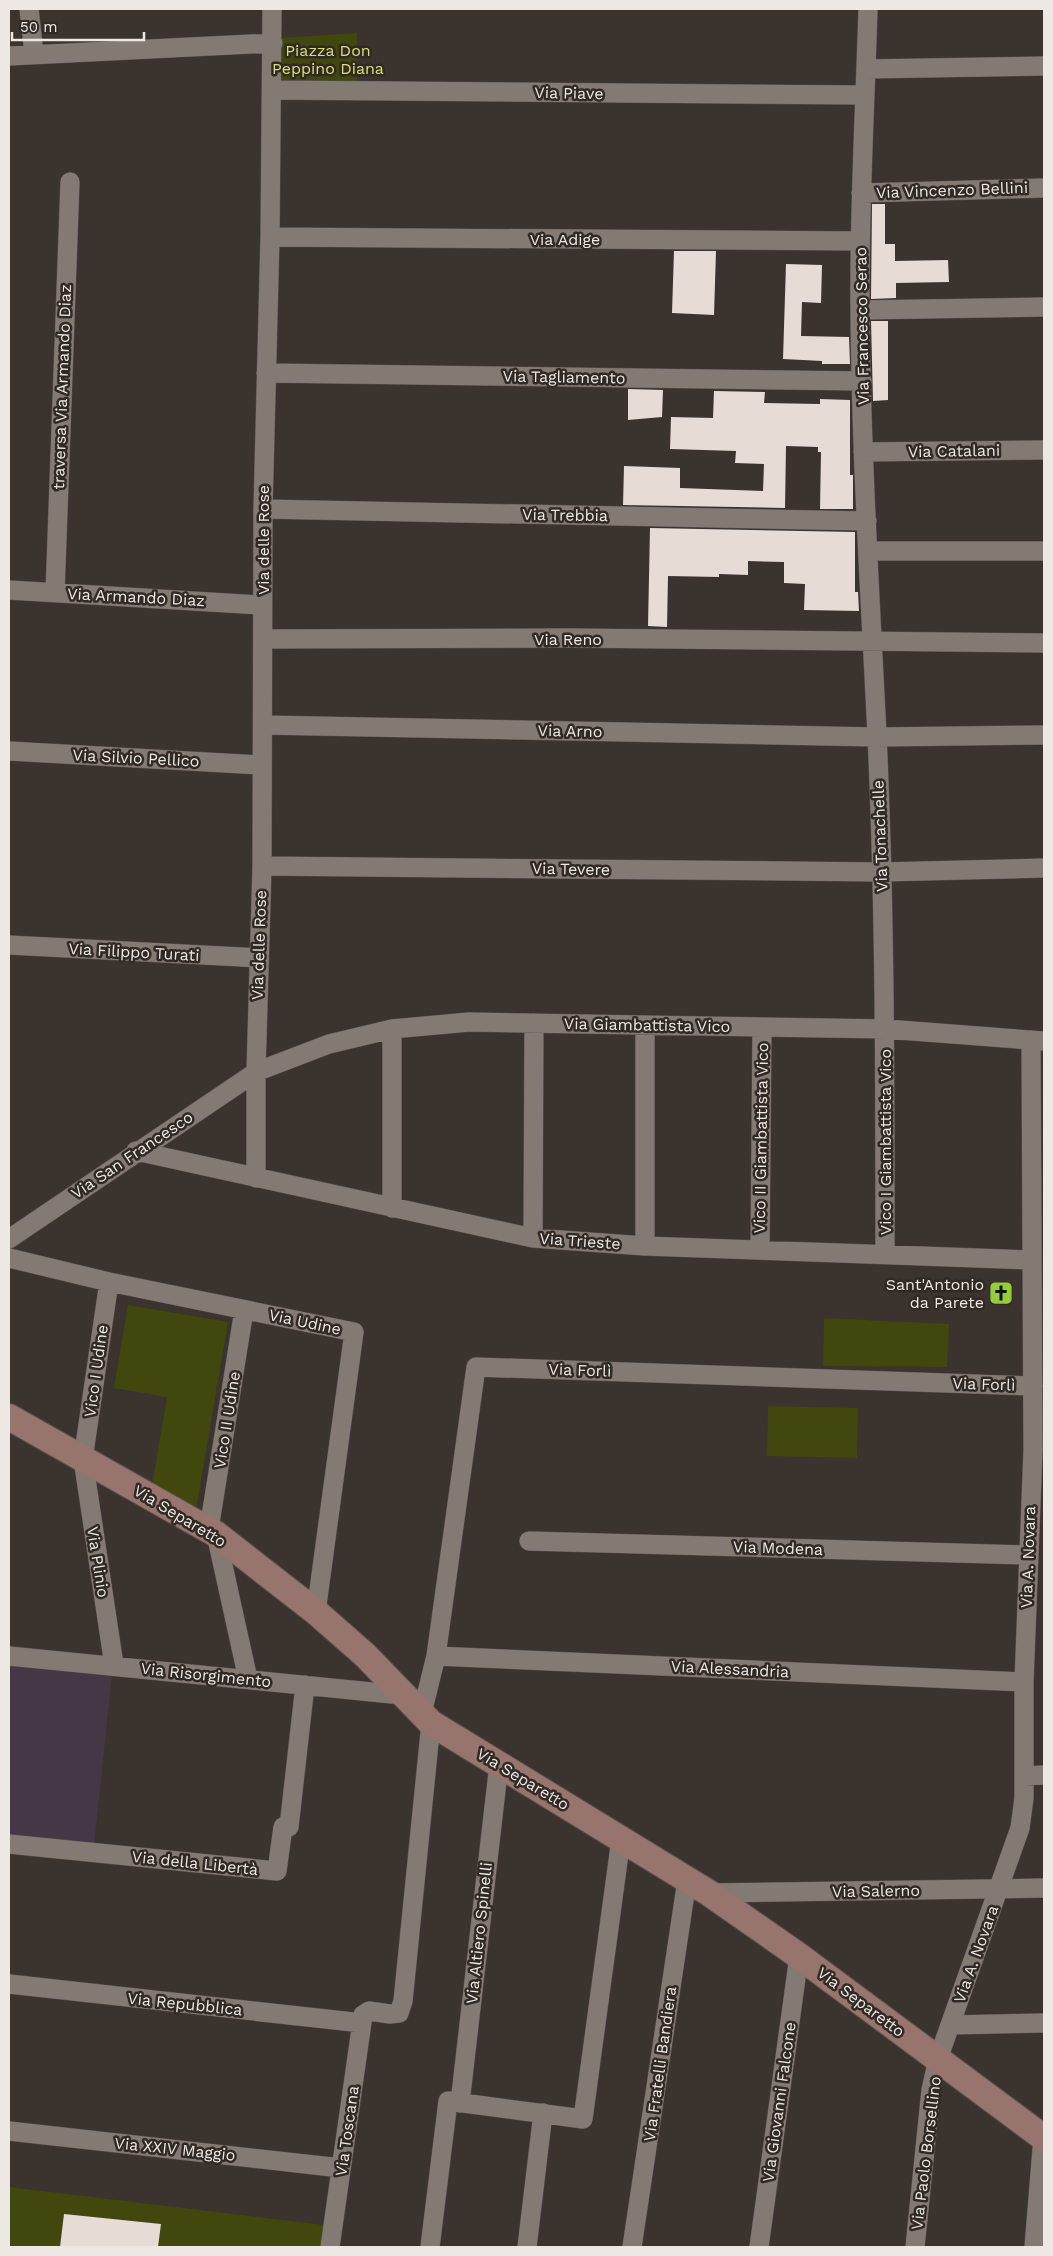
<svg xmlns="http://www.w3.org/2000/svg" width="1053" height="2256" viewBox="0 0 1053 2256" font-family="'Work Sans',sans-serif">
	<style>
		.education { fill: #443847 }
		.green { fill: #41470d }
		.building { fill: #e6dbd5 }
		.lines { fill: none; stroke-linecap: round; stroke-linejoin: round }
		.street-casing { stroke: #57504c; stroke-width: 20 }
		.secondary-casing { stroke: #57504c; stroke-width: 28 }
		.street { stroke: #837a73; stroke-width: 19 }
		.secondary { stroke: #98746e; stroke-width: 26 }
		.labels { text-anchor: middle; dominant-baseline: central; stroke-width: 5; stroke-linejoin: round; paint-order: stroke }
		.park-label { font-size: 16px; fill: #d3e176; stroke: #312924 }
		.street-label { font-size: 16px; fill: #ede8e4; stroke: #312924 }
		.poi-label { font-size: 16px; fill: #ede8e4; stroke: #312924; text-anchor: end }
	</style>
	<rect width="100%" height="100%" fill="#3b332e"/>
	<!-- education -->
	<path class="education" d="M9 1663 112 1674 94 1845 9 1836Z"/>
	<!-- green -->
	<path class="green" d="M357 33V83L287 84 281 80V38Z
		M128 1305 228 1322 196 1510 152 1485 167 1397 114 1388Z
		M824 1318 949 1324 947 1367 823 1366Z
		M768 1406 858 1408 857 1458 767 1456Z
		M9 2187 324 2225 322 2247H9Z"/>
	<!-- building -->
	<path class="building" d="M872 204H885V244H895V261L948 260 949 282 896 283V298L871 299Z
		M674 251H716L714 315 672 313Z
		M786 264 822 265 821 303 802 302 801 336 849 337 850 364H822V361L783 359Z
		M871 321H888V400L873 401Z
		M628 389 663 390 662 417 628 420Z
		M714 391 765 392 764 403 820 404V399L850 400V475H853V509H820L821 452H818V447L786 446 785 508 623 505 624 466 680 468V488L763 491 764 464 735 463 736 451 670 449 671 417 713 418Z
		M650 528 855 532V592H858L859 611 804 610 805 584 784 583V562L748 561V575L719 574V577L668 576 667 627 648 626Z
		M64 2214 161 2224 158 2247H60Z"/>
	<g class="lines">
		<!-- street casing -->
		<g class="street-casing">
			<path id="street" d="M29 9 34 54
				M868 9C865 109 859 209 860 309 861 451 870 593 877 735 885 908 885 1081 885 1254
				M9 56 273 43
				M866 69 1044 66
				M272 90 865 95
				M861 193 1044 188
				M270 237 860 241
				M860 310 1044 307
				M266 373 862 381
				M863 452 1044 450
				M263 509 867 521
				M869 551H1044
				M9 590 262 605
				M55 593 70 182
				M263 639 570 638 1044 643
				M263 725 877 737 1044 735
				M9 751 262 765
				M262 866 881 872 1044 868
				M9 945 259 958
				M136 1151 533 1238 645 1246 1032 1260
				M256 1178V1072L262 866 263 509 270 237 272 9
				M392 1208V1029
				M533 1238 534 1023
				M9 1239 256 1072 329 1044 392 1029 469 1022 762 1027 886 1029 1043 1041
				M645 1246V1026
				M760 1249 762 1027
				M9 1258 109 1282 354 1332 316 1612
				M109 1282 83 1459 114 1665
				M209 1529 244 1310
				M216 1534 248 1679
				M529 1541 1028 1555
				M9 1656 402 1695
				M436 1656 1024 1682
				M422 1713 436 1656 476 1367 1033 1386
				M1024 1776 1044 1775
				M9 1844 277 1871 283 1827H289L305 1685
				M709 1893 1044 1888
				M9 1984 362 2023
				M950 2025 1044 2023
				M460 2103 499 1764
				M9 2131 341 2168
				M330 2247 363 2015 369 2011 390 2014 399 2013 403 2001 431 1723
				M430 2247 448 2101 583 2119 621 1839
				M527 2247 543 2113
				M632 2247 687 1880
				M759 2247 799 1956
				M915 2247 931 2090 938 2059 1020 1828 1024 1798V1682L1033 1450 1031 1040
				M1034 2247 1043 2137"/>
		</g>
		<!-- secondary casing -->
		<g class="secondary-casing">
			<path id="secondary" d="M9 1417 216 1534 316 1612 365 1655 431 1723 709 1893 799 1956 1044 2138"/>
		</g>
		<!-- street -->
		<use href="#street" class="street"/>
		<!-- secondary -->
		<use href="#secondary" class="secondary"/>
	</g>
	<!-- icons -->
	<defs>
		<g id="church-square" transform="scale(1.25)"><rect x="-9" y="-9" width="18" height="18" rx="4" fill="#95cc3a" stroke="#312924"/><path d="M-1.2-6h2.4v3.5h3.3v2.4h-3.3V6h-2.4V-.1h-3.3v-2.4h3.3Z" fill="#111"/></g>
	</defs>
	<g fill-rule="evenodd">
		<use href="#church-square" x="1001" y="1293"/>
	</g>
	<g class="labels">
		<!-- park labels -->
		<g class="park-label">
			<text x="328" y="50">Piazza Don<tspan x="328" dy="18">Peppino Diana</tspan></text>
		</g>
		<!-- street labels -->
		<g class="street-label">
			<text transform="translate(569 93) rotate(1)">Via Piave</text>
			<text transform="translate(952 190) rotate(-2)">Via Vincenzo Bellini</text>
			<text x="565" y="239">Via Adige</text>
			<text transform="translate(862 326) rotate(-91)">Via Francesco Serao</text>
			<text transform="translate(564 377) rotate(1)">Via Tagliamento</text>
			<text transform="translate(62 387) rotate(-88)">traversa Via Armando Diaz</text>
			<text transform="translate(954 451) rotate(-1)">Via Catalani</text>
			<text transform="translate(565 515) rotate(1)">Via Trebbia</text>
			<text transform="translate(263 540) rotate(-90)">Via delle Rose</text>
			<text transform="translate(136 597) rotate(3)">Via Armando Diaz</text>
			<text x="568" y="639">Via Reno</text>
			<text transform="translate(570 731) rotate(1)">Via Arno</text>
			<text transform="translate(136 758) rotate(3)">Via Silvio Pellico</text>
			<text transform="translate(880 836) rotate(-92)">Via Tonachelle</text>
			<text transform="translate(571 869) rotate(1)">Via Tevere</text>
			<text transform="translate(259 945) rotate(-88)">Via delle Rose</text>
			<text transform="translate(134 952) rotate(3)">Via Filippo Turati</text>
			<text transform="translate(647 1025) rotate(1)">Via Giambattista Vico</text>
			<text transform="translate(761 1138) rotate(-89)">Vico II Giambattista Vico</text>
			<text transform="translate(885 1142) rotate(-90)">Vico I Giambattista Vico</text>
			<text transform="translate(132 1155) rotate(-34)">Via San Francesco</text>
			<text transform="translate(580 1241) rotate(4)">Via Trieste</text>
			<text transform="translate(305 1322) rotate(12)">Via Udine</text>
			<text transform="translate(580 1370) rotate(2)">Via Forlì</text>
			<text transform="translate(96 1371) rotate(-82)">Vico I Udine</text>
			<text transform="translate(984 1384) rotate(2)">Via Forlì</text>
			<text transform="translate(227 1420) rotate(-81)">Vico II Udine</text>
			<text transform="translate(180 1516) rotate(31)">Via Separetto</text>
			<text transform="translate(778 1548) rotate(2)">Via Modena</text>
			<text transform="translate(1028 1557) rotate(-88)">Via A. Novara</text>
			<text transform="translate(98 1562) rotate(81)">Via Plinio</text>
			<text transform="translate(730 1669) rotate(3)">Via Alessandria</text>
			<text transform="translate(206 1675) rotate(6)">Via Risorgimento</text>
			<text transform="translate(523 1779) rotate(31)">Via Separetto</text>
			<text transform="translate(195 1863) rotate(6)">Via della Libertà</text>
			<text transform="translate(876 1891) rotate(-1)">Via Salerno</text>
			<text transform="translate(479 1933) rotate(-84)">Via Altiero Spinelli</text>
			<text transform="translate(976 1954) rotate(-70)">Via A. Novara</text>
			<text transform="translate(861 2002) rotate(37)">Via Separetto</text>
			<text transform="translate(185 2004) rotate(6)">Via Repubblica</text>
			<text transform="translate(660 2064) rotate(-82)">Via Fratelli Bandiera</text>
			<text transform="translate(779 2102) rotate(-82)">Via Giovanni Falcone</text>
			<text transform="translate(347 2131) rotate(-82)">Via Toscana</text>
			<text transform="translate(175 2149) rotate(6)">Via XXIV Maggio</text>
			<text transform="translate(926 2153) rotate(-83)">Via Paolo Borsellino</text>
		</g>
		<!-- poi labels -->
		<g class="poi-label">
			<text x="984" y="1284">Sant'Antonio<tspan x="984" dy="18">da Parete</tspan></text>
		</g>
	</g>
	<!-- border -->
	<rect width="1053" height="2256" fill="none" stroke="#ede8e4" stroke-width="20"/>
	<!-- scale -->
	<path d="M12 32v8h132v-8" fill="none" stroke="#ede8e4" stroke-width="2.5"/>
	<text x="20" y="32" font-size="15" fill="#ede8e4" stroke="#312924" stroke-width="4" paint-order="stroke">50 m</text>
</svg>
